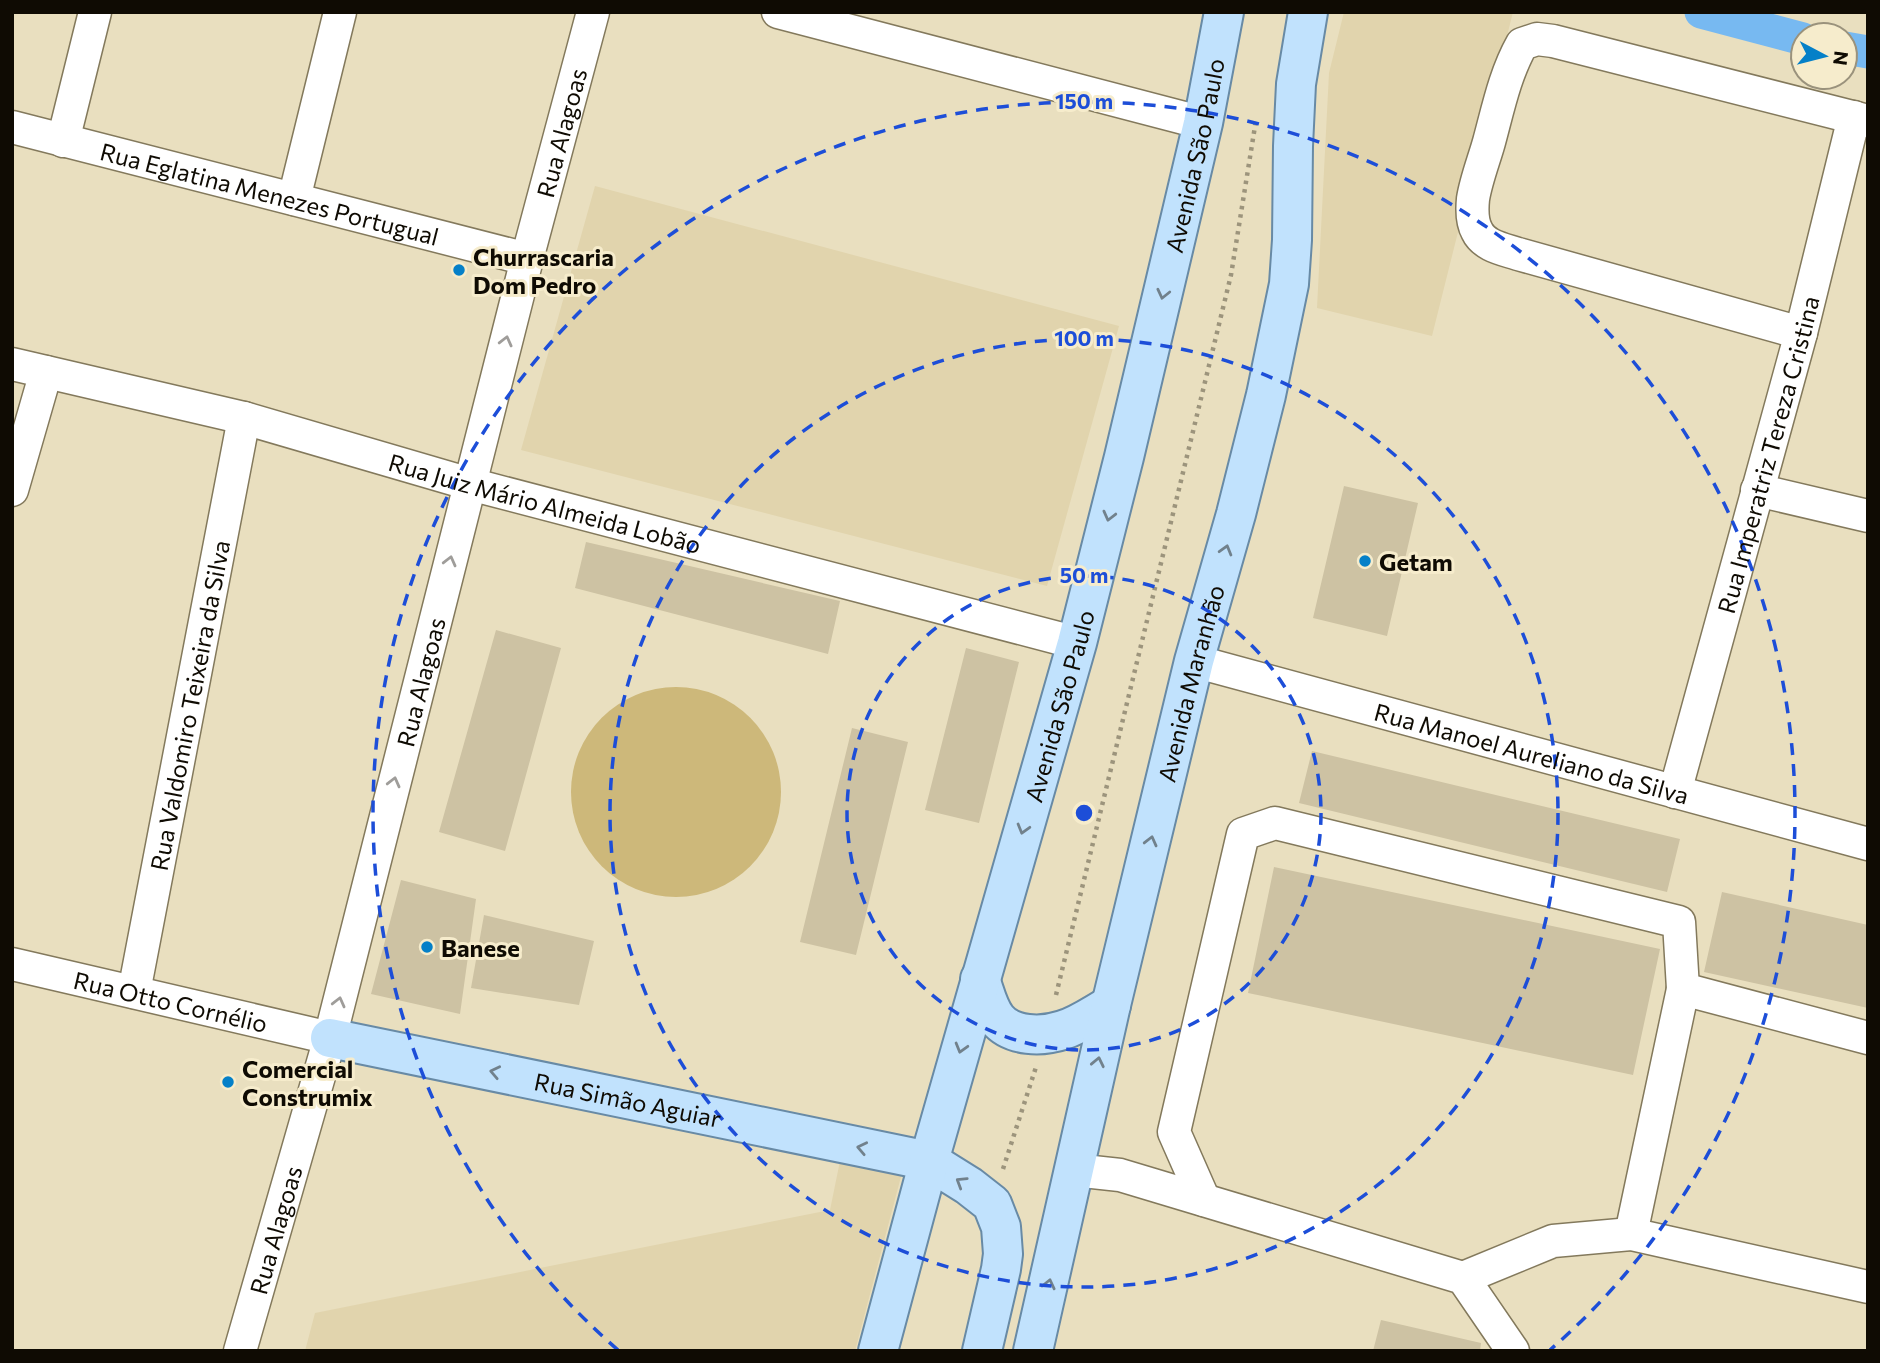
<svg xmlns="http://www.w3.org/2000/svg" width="1880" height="1363" viewBox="0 0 1880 1363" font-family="Commissioner,sans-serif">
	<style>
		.built { fill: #e1d4ad }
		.green { fill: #cdb87a }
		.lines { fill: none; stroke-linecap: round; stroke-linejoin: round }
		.canal { stroke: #77b9f1; stroke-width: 33 }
		.building { fill: #cdc2a3 }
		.minor-casing { stroke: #83795c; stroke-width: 35 }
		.major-casing { stroke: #688aa5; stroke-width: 42 }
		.path { stroke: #9c947c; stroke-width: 4.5; stroke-dasharray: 3.5 5; stroke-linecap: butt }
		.minor { stroke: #fff; stroke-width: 32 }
		.major { stroke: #c1e2fd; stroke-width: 38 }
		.oneway { stroke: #71818c }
		.oneway2 { stroke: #9f9d9a }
		.ring { fill: none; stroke: #1d4ed8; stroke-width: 3.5; stroke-dasharray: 12 9 }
		.poi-dot { fill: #0580c8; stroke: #f6eccc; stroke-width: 2.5 }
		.labels { text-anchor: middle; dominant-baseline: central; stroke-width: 6; stroke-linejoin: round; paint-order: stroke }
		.street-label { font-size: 24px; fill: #0f0b03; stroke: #f6eccc }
		.poi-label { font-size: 24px; font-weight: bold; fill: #0f0b03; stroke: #f6eccc; text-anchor: start }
		.centre { fill: #1d4ed8; stroke: #f6eccc; stroke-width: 3.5 }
		.ring-label { font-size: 21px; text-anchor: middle; font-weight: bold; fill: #1d4ed8; stroke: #f6eccc; stroke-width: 6; stroke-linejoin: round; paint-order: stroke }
	</style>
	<rect width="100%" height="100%" fill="#e9dfbf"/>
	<!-- built -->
	<path class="built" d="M1344 12H1513L1432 336 1317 308 1329 73Z
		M595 186 1119 326 1047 586 521 450Z
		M840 1161 903 1169 855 1351H305L315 1313 830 1210Z"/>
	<!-- green -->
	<path class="green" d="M571 792a105 105 0 1 1 210 0a105 105 0 1 1-210 0Z"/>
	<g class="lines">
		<!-- canal -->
		<path class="canal" d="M1701 12 1803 39
			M1845 48 1868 52"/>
	</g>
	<!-- building -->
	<path class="building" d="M1344 486 1418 503 1387 636 1313 618Z
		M586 542 840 601 828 654 575 588Z
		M496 630 561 648 505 851 439 832Z
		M966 648 1019 662 979 823 925 810Z
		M852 728 908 742 856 955 800 942Z
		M1312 751 1680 839 1667 892 1299 803Z
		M1274 867 1660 949 1633 1075 1248 993Z
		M401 880 476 899 460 1014 371 994Z
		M1722 892 1868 925V1008L1704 972Z
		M484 915 594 941 579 1005 471 988Z
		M1381 1320 1481 1343 1480 1351H1373Z"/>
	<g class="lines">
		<!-- minor casing -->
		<g class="minor-casing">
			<g id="minor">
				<path d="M778 12 1203 123"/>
				<path id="s1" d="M12 127 527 259"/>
				<path d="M63 141 95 12"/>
				<path d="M294 199 340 12"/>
				<path d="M1801 333 1518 254C1503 249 1484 246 1477 231 1472 222 1472 209 1473 199 1476 180 1484 160 1489 142 1498 109 1505 74 1522 44L1537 39 1553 41 1868 121"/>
				<path id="s2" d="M12 364 244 418 470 484 1077 643"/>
				<path d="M12 490 46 372"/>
				<path d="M1757 490 1868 516"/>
				<path id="s3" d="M1194 661 1868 844"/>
				<path id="s4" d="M1675 792 1801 333 1854 117"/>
				<path id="s5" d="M12 964 330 1038"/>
				<path id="s6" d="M134 992 244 418"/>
				<path d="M1074 1170 1120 1175 1463 1278 1513 1351"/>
				<path d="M1204 1200 1174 1132 1243 834 1275 823 1679 922 1683 989 1868 1038"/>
				<path d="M1631 1234 1683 989"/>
				<path d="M1463 1278 1553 1241 1631 1234 1868 1287"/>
				<path id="s7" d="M240 1351 330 1038 527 259 593 12"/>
			</g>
		</g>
		<!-- major casing -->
		<g class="major-casing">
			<g id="major">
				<path d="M980 979C985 992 988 1008 997 1019 1012 1037 1042 1037 1063 1030 1080 1025 1096 1013 1111 1005"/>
				<path id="s8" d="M330 1038 929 1161 969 1186 992 1204 1001 1227 1003 1254 1001 1269 982 1351"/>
				<path id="s9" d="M878 1351 929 1161 1077 643 1124 457 1203 123 1224 12"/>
				<path id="s10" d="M1033 1351 1111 1005 1194 661 1236 514 1266 395 1289 284 1292 240 1293 146 1296 84 1308 12"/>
			</g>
		</g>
		<!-- path -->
		<path class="path" d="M1056 995 1231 275 1256 120
			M1003 1169 1036 1067"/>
		<!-- minor -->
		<use href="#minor" class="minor"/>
		<!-- major -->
		<use href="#major" class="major"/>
	</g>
	<!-- one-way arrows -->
	<defs><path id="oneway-chevron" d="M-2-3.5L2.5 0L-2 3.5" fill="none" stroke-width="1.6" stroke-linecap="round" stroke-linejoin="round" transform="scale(1.75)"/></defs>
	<g class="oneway">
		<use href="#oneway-chevron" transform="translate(1163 294) rotate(103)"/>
		<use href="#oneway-chevron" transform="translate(1109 516) rotate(104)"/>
		<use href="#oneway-chevron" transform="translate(1226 550) rotate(-74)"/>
		<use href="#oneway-chevron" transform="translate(1023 829) rotate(106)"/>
		<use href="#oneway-chevron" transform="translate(1151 841) rotate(-76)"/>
		<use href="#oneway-chevron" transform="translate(961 1048) rotate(106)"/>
		<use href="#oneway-chevron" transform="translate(1098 1062) rotate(-78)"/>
		<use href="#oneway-chevron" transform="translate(495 1072) rotate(-168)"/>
		<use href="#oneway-chevron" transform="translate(862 1148) rotate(-168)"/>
		<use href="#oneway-chevron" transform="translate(961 1182) rotate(-148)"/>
		<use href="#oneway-chevron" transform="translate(1049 1284) rotate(-77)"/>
	</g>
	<g class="oneway2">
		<use href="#oneway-chevron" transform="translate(506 341) rotate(-76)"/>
		<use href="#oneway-chevron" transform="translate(450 561) rotate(-76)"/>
		<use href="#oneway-chevron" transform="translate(394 782) rotate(-76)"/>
		<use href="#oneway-chevron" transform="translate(339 1002) rotate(-76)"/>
	</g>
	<!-- distance rings -->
	<g class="ring">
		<circle cx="1084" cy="813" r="237"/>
		<circle cx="1084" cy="813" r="474"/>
		<path d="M618 1350A711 711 0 1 1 1550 1350"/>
	</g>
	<!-- markers -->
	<g class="poi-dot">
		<circle cx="459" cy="270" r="7"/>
		<circle cx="1365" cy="561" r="7"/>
		<circle cx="427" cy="947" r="7"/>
		<circle cx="228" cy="1082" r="7"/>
	</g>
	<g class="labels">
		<!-- street labels -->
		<g class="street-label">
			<text stroke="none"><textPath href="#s7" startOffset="1260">Rua Alagoas</textPath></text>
			<text stroke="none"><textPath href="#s9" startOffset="1237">Avenida São Paulo</textPath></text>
			<text stroke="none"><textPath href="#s1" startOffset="266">Rua Eglatina Menezes Portugual</textPath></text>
			<text stroke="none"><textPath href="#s4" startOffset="350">Rua Imperatriz Tereza Cristina</textPath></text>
			<text stroke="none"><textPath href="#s2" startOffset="551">Rua Juiz Mário Almeida Lobão</textPath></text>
			<text stroke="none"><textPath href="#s7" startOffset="693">Rua Alagoas</textPath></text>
			<text stroke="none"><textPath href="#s10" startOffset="686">Avenida Maranhão</textPath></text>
			<text stroke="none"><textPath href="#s6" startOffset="292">Rua Valdomiro Teixeira da Silva</textPath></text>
			<text stroke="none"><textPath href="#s9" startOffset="670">Avenida São Paulo</textPath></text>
			<text stroke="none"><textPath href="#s3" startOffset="350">Rua Manoel Aureliano da Silva</textPath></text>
			<text stroke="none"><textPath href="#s5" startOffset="163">Rua Otto Cornélio</textPath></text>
			<text stroke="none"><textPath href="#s8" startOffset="304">Rua Simão Aguiar</textPath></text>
			<text stroke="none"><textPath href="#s7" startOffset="126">Rua Alagoas</textPath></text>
		</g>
		<!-- poi labels -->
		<g class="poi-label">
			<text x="473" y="256">Churrascaria<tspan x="473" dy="28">Dom Pedro</tspan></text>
			<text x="1379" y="561">Getam</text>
			<text x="441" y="947">Banese</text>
			<text x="242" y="1068">Comercial<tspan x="242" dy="28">Construmix</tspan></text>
		</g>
	</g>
	<circle cx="1084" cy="813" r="10" class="centre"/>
	<g class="ring-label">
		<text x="1084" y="109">150 m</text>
		<text x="1084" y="346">100 m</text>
		<text x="1084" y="583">50 m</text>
	</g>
	<!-- border -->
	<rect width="1880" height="1363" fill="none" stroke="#0f0b03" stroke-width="28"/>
	<!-- north arrow -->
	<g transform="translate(1824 56) rotate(97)"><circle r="33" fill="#f6eccc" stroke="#9a927c" stroke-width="2"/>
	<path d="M0-5L12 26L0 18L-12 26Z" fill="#0580c8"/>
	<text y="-10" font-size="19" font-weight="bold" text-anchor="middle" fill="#0f0b03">N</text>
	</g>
</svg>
